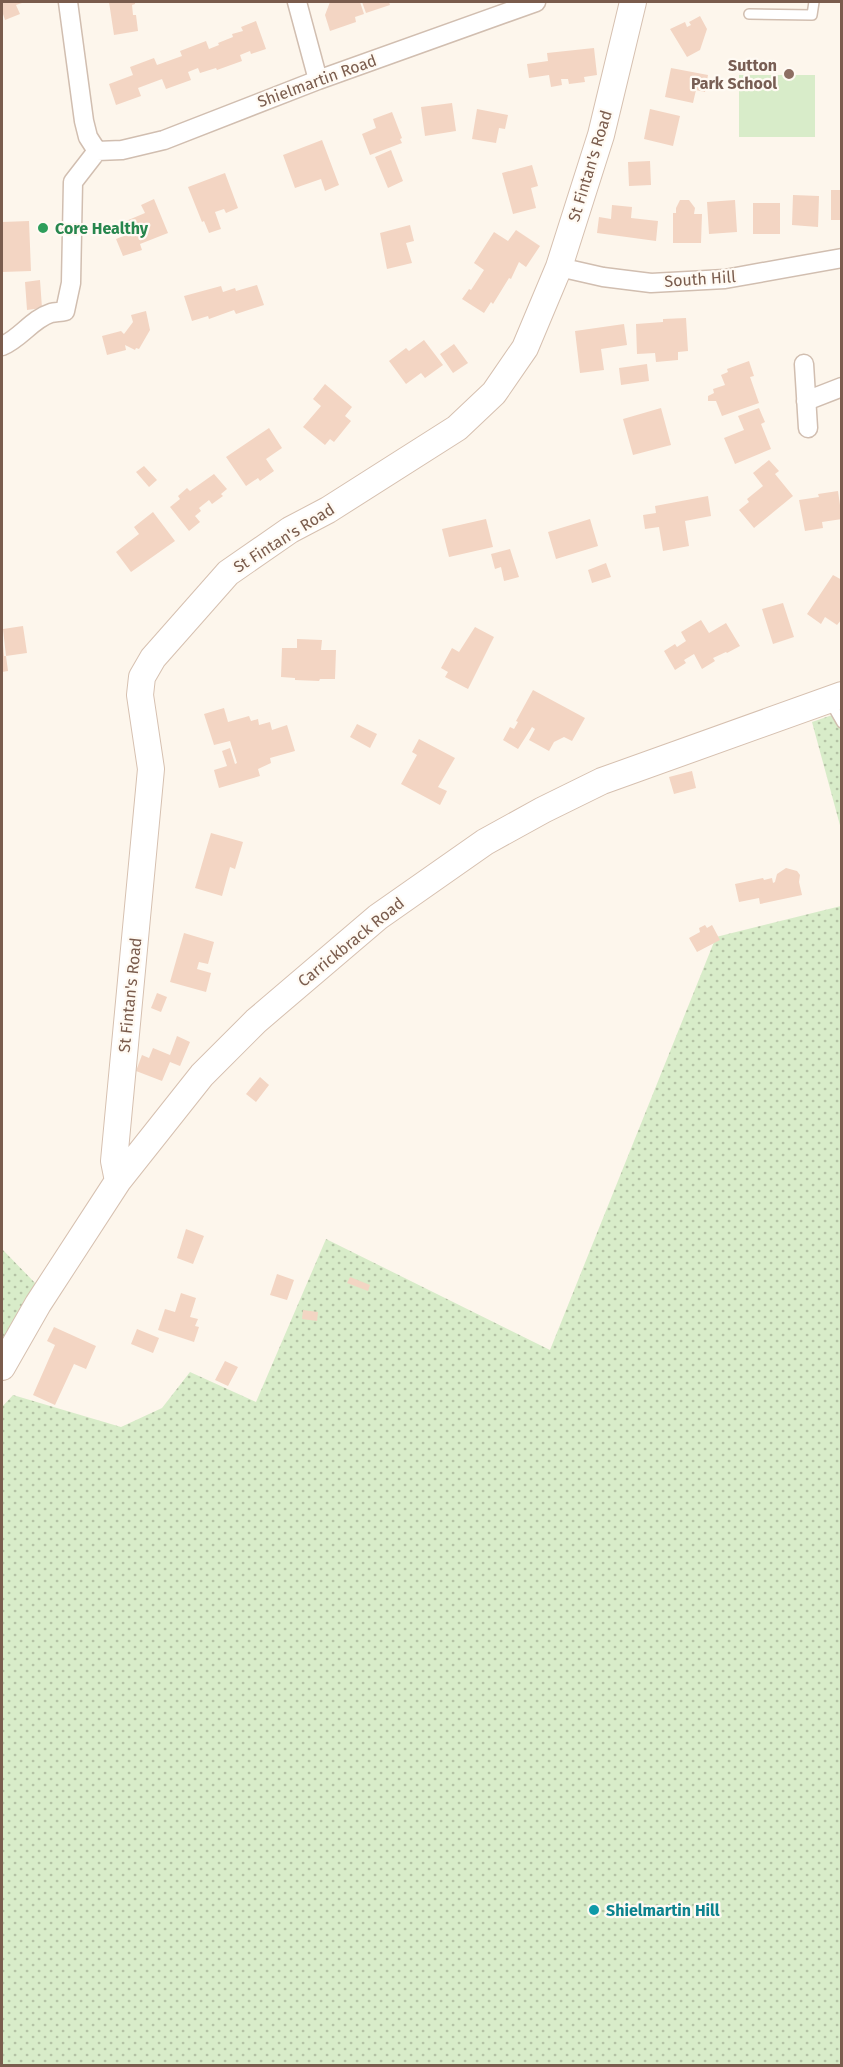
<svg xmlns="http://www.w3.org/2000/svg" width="843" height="2067" viewBox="0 0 843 2067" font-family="'Fira Sans',sans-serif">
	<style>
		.grass { fill: url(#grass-dots) }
		.pitch { fill: #d8ecc9 }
		.building { fill: #f3d5c3 }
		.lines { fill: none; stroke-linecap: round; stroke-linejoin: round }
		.lane-casing { stroke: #d1beb0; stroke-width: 12 }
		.street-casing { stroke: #d1beb0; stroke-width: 21 }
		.secondary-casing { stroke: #d6c0b0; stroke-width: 28 }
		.lane { stroke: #fff; stroke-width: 9 }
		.street { stroke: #fff; stroke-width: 18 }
		.secondary { stroke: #fff; stroke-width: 26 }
		.education-dot { fill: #8d6e63; stroke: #fffaf3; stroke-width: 2 }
		.leisure-dot { fill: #2e9e5b; stroke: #fffaf3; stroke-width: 2 }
		.culture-dot { fill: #0f9aa8; stroke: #fffaf3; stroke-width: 2 }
		.labels { text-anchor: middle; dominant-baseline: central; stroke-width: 4.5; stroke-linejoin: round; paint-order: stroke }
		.education-label { font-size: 16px; font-weight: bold; fill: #785e54; stroke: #fffaf3; text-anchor: end }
		.street-label { font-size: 16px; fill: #7a5c4d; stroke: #fffaf3 }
		.leisure-label { font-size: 16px; font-weight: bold; fill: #27864d; stroke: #fffaf3; text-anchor: start }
		.culture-label { font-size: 16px; font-weight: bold; fill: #0d838f; stroke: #fffaf3; text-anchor: start }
	</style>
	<defs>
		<pattern id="grass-dots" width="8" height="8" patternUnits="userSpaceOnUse" patternTransform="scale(1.5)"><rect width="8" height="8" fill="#d8ecc9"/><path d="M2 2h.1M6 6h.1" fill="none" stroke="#b4c2a5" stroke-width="1.8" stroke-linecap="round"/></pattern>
	</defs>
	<rect width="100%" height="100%" fill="#fdf6ec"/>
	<!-- grass -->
	<path class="grass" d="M841 712V829L812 722Z
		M841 906V2065L2 2066V1407L13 1395 121 1427 162 1408 190 1372 256 1402 326 1239 550 1350 716 937Z
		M2 1249 37 1285 2 1354Z"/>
	<!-- pitch -->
	<path class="pitch" d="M739 75H815V137H739Z"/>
	<!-- building -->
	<path class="building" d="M2 2H25L16 5 20 14 5 20 2 11Z
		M109 2H135V4L132 5 133 15H136L138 31 114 35Z
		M330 2H360L364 14 355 17 356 22 330 31 325 15Z
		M362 2H389L390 5 366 13Z
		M700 16 707 29 700 50 687 57 670 29 685 22 687 27 691 25 689 22Z
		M256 21 266 49 251 54 250 51 240 55 242 61 217 70 216 68 200 73 198 68 188 72 191 80 166 89 162 79 138 88 141 96 116 105 109 84 133 75 130 67 154 58 157 65 182 56 180 51 206 41 209 49 219 45 218 43 233 37 232 34 243 31 241 27Z
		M594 48 597 75 584 77 585 82 569 84 568 79H561L562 85 551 87 549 75 529 78 527 64 548 61 547 53Z
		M671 68 708 75 705 92 696 90 693 103 665 97Z
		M452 103 456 131 425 136 421 107Z
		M477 109 508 115 505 129 499 128 496 143 472 139Z
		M650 109 680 116 673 146 644 139Z
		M392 112 402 138 400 139 402 143 370 155 362 134 376 128 373 119Z
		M322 140 339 185 325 191 321 179 295 188 283 155Z
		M391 150 403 181 388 188 375 157Z
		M650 161 651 185 629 186 628 162Z
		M532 165 538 186 531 188 536 208 513 214 502 173Z
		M225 173 238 208 226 213 224 209 215 212 221 229 209 233 204 221 202 222 188 187Z
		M831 190H842V220H831Z
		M793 195 819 196 818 227 792 225Z
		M154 199 168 233 140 244 142 250 123 256 116 239 131 233 126 221 145 213 141 205Z
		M680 200H689L695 208 694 214H702L701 243H673V213H676V208Z
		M735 200 737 232 709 234 707 202Z
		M753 203H780V234H753Z
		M612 205 632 207 631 218 658 221 656 241 597 233 599 217 611 219Z
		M29 221 31 271 2 272V222Z
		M410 225 414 241 406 243 412 263 387 269 380 233Z
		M516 230 540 246 526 267 519 262 511 279 509 278 493 304 491 302 484 313 462 299 469 289 471 290 484 270 474 263 494 232 508 241Z
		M40 280 42 308 27 310 25 282Z
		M257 285 264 305 236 314 234 310 209 319 208 316 192 321 184 296 221 286 223 292 235 288 236 291Z
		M146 311 150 330 139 349 136 348 135 350 125 345 126 350 107 355 102 336 121 331 124 334 133 322 131 315Z
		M686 318 688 351 678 352V360L656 362 655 353 637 354 636 324 663 322V319Z
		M624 324 627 345 601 349 604 370 580 373 575 331Z
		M424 340 443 365 425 378 421 373 406 384 389 361 406 348 409 351Z
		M454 344 468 363 453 373 440 354Z
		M749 361 754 376 750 377 759 403 722 416 716 401H708V396L714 393 713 389 725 385 721 375 728 372 727 369Z
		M647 364 649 381 621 385 619 368Z
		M325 384 352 407 345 416 351 421 334 442 330 439 325 445 303 427 321 406 313 399Z
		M661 408 671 445 633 455 623 419Z
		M759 408 765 422 761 424 771 449 735 464 724 438 744 430 738 416Z
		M269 428 282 448 266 459 274 471 260 481 258 478 246 486 226 457Z
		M769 460 779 471 775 474 793 496 754 528 739 510 749 502 747 499 763 486 753 473Z
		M144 466 157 480 149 487 136 472Z
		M214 474 227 489 221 494 223 496 212 504 209 500 199 508 201 511 195 516 200 522 189 531 170 507 180 499 178 496 187 488 190 491Z
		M838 491 842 519 822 522 823 528 805 531 799 500 819 497 818 494Z
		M708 496 711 516 685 521 689 546 663 551 659 527 645 529 643 515 656 513 655 506Z
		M153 512 175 541 131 572 116 552 139 534 134 527Z
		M486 519 493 547 449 557 442 529Z
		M590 519 598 546 556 559 548 532Z
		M510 549 519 577 504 581 501 567 495 569 491 554Z
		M606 563 611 577 592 583 588 570Z
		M833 575 842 580V619L837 625 825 617 821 624 807 614Z
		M783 603 794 637 773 644 762 609Z
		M701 620 709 633 726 623 740 646 727 653 726 652 713 658 715 661 702 669 694 654 684 660 686 663 675 670 664 651 675 644 677 647 686 641 681 632Z
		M23 626 27 653 6 656 3 629Z
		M475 627 494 637 468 689 445 677 448 672 441 668 452 648 459 652Z
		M297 639 322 640 321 650H336L335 679H320L319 681 295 680V678L281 677 282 648H297Z
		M2 644H3L4 656H6L8 671 2 672Z
		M533 690 585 718 572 741 564 737 554 742 549 751 529 740 535 729 532 727 518 749 503 740 510 727 514 729 518 722 516 721Z
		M224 708 228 722 249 716 251 721 258 719 259 725 270 722 272 730 287 725 295 751 270 758 271 763 258 769 260 776 219 788 214 770 227 766 222 751 230 748 235 764 237 763 230 741 214 745 204 714Z
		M357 724 377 734 370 748 350 737Z
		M419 739 455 758 438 787 447 791 440 805 401 784 417 755 412 752Z
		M692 771 696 788 674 794 669 777Z
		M211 833 243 842 235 869 230 867 222 896 195 888Z
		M786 868 797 871 800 875 799 882 802 895 760 904 759 898 739 902 735 884 763 878 764 880 772 878 773 883 775 882 777 874Z
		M705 925 707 928 712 925 720 940 697 952 689 938 700 932 699 928Z
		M184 933 214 942 208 964 199 962 197 969 211 973 206 992 170 982Z
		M157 993 167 997 161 1012 151 1008Z
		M177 1036 190 1042 180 1066 170 1062 162 1081 136 1071 142 1055 149 1058 153 1048 170 1055Z
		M260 1077 269 1085 256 1102 246 1094Z
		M186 1229 204 1236 193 1264 177 1258Z
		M277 1274 294 1280 287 1300 270 1295Z
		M350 1277 370 1285 368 1291 347 1283Z
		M181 1293 196 1298 190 1317 198 1319 195 1326 199 1327 194 1342 158 1330 165 1309 175 1312Z
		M303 1310 318 1312 317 1321 302 1319Z
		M54 1327 96 1346 86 1369 74 1364 55 1405 33 1395 55 1345 47 1341Z
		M137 1329 159 1338 153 1353 131 1344Z
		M225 1361 238 1367 228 1386 215 1380Z"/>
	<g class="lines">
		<!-- lane casing -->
		<g class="lane-casing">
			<path id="lane" d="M749 14 812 15 814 2
				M830 702 842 723"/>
		</g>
		<!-- street casing -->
		<g class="street-casing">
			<path id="street" d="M68 2 84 121 88 137 97 151 122 150 164 140 318 80 536 2
				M297 2 318 80
				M559 267 603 277 651 283 725 279 842 258
				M2 346C20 339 32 319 51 313 55 312 61 312 65 311L71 283 73 182 97 151
				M804 364 808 428
				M806 401 842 387"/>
		</g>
		<!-- secondary casing -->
		<g class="secondary-casing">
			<path id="secondary" d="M118 1181 114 1161 151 769 140 695 142 677 153 658 228 573 290 530 328 510 457 428 494 393 525 348 559 267 601 135 633 2
				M2 1367 38 1304 118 1181 202 1075 256 1021 378 917 485 842 543 810 602 781 842 695"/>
		</g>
		<!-- lane -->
		<use href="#lane" class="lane"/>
		<!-- street -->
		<use href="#street" class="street"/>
		<!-- secondary -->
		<use href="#secondary" class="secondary"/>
	</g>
	<!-- markers -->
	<circle class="education-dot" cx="789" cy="74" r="6"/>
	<circle class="leisure-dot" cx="43" cy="228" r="6"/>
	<circle class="culture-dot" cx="594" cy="1910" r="6"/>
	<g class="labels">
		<!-- education labels -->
		<g class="education-label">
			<text x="777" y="65">Sutton<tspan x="777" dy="18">Park School</tspan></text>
		</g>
		<!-- street labels -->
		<g class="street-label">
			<text transform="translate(317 81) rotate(-20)">Shielmartin Road</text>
			<text transform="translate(590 166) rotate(-73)">St Fintan's Road</text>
			<text transform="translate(700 279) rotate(-4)">South Hill</text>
			<text transform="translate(284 538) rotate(-32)">St Fintan's Road</text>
			<text transform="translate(351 942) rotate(-39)">Carrickbrack Road</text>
			<text transform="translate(130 995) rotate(-84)">St Fintan's Road</text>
		</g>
		<!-- leisure labels -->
		<g class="leisure-label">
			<text x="55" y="228">Core Healthy</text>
		</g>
		<!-- culture labels -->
		<g class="culture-label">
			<text x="606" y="1910">Shielmartin Hill</text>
		</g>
	</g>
	<!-- border -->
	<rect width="843" height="2067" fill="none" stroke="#7a5c4d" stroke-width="6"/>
</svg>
